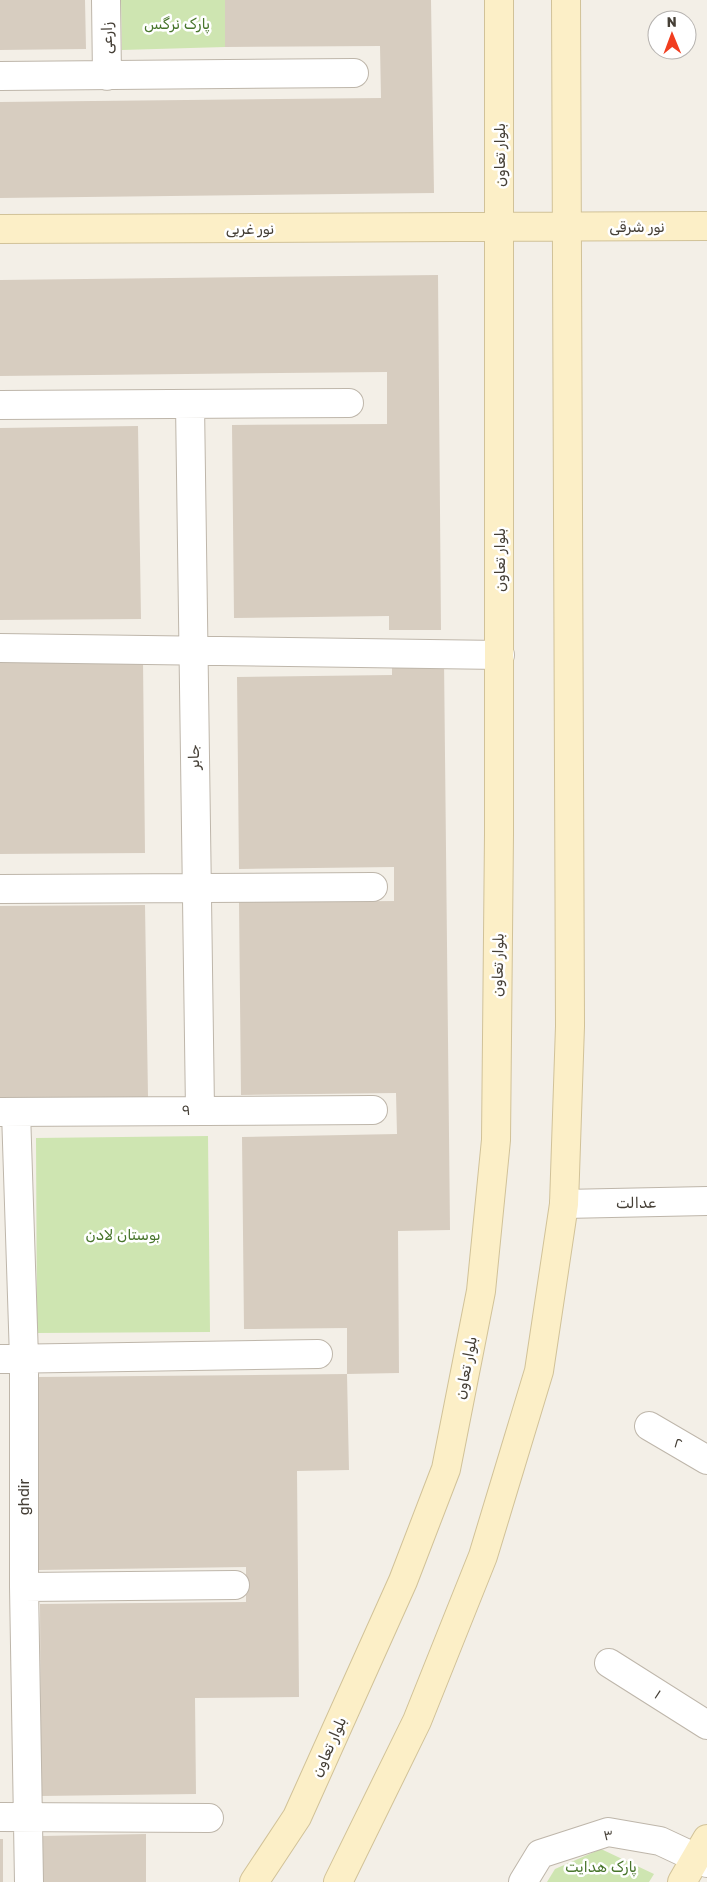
<svg xmlns="http://www.w3.org/2000/svg" width="707" height="1882" viewBox="0 0 707 1882" font-family="Rubik,Cairo,sans-serif">
	<style>
		.green { fill: #cee5b1 }
		.building { fill: #d7cdc0 }
		.lines { fill: none; stroke-linecap: round; stroke-linejoin: round }
		.street-casing { stroke: #beb6aa; stroke-width: 30 }
		.secondary-casing { stroke: #d1c298; stroke-width: 30 }
		.street { stroke: #fff; stroke-width: 28 }
		.secondary { stroke: #fcefc7; stroke-width: 28 }
		.labels { text-anchor: middle; dominant-baseline: central; stroke-width: 5; stroke-linejoin: round; paint-order: stroke }
		.park-label { font-size: 15px; fill: #48752c; stroke: #fff }
		.street-label { font-size: 15px; fill: #453f36; stroke: #fff }
	</style>
	<rect width="100%" height="100%" fill="#f3efe7"/>
	<!-- green -->
	<path class="green" d="M121 0H225V47L122 50Z
		M208 1136 210 1332 37 1333 36 1138Z
		M601 1849 654 1874 649 1882H547L555 1869Z"/>
	<!-- building -->
	<path class="building" d="M0 0H85L86 49 0 50Z
		M225 0H431L434 193 0 198V102L381 98 380 46 225 47Z
		M438 275 441 630H389V616L234 618 232 425 387 424V372L0 376V280Z
		M138 426 141 619 0 620V428Z
		M444 659 450 1230 398 1231 399 1373 347 1374V1328L244 1329 242 1137 397 1134 396 1093 241 1095 239 902 394 901V867L239 869 237 677 392 675V660Z
		M143 660 145 853 0 854V662Z
		M145 905 148 1097 0 1099V906Z
		M347 1374 349 1470 297 1471 299 1697 195 1698 196 1794 41 1796 40 1604 246 1602V1567L39 1570 37 1377Z
		M146 1834V1882H43L42 1836Z
		M0 1839H3V1882H0Z"/>
	<g class="lines">
		<!-- street casing -->
		<g class="street-casing">
			<path id="street" d="M106 0 107 76
				M0 76 354 73
				M190 404 200 1110
				M0 405 349 403
				M0 648 500 655
				M0 889 373 887
				M0 1112 373 1110
				M16 1112 24 1358V1587L29 1882
				M564 1204 707 1201
				M0 1359 318 1354
				M649 1426 707 1460
				M24 1587 235 1585
				M609 1663 707 1725
				M0 1817 209 1818
				M523 1882 540 1854 608 1832 660 1841 707 1863"/>
		</g>
		<!-- secondary casing -->
		<g class="secondary-casing">
			<path id="secondary" d="M0 229 707 226
				M254 1882 297 1817 403 1581 446 1469 481 1291 496 1140 499 834V0
				M338 1882 417 1721 483 1556 539 1371 564 1204 570 1026 566 0
				M682 1882 707 1839"/>
		</g>
		<!-- street -->
		<use href="#street" class="street"/>
		<!-- secondary -->
		<use href="#secondary" class="secondary"/>
	</g>
	<g class="labels">
		<!-- park labels -->
		<g class="park-label">
			<text x="177" y="24">پارک نرگس</text>
			<text x="123" y="1235">بوستان لادن</text>
			<text x="601" y="1867">پارک‌ هدایت</text>
		</g>
		<!-- street labels -->
		<g class="street-label">
			<text transform="translate(107 38) rotate(-91)">زارعی</text>
			<text transform="translate(500 155) rotate(-90)">بلوار تعاون</text>
			<text x="637" y="227">نور شرقی</text>
			<text x="250" y="229">نور غربی</text>
			<text transform="translate(500 560) rotate(-90)">بلوار تعاون</text>
			<text transform="translate(194 757) rotate(-91)">جابر</text>
			<text transform="translate(498 965) rotate(-89)">بلوار تعاون</text>
			<text transform="translate(186 1110) rotate(-1)">۹</text>
			<text transform="translate(636 1203) rotate(-1)">عدالت</text>
			<text transform="translate(466 1368) rotate(-79)">بلوار تعاون</text>
			<text transform="translate(678 1443) rotate(31)">۲</text>
			<text transform="translate(24 1497) rotate(-90)">ghdir</text>
			<text transform="translate(658 1694) rotate(33)">۱</text>
			<text transform="translate(329 1747) rotate(-66)">بلوار تعاون</text>
			<text transform="translate(608 1835) rotate(-3)">۳</text>
		</g>
	</g>
	<!-- north arrow -->
	<g transform="translate(672 35) rotate(359)"><circle r="24" fill="#ffffff" stroke="#b5b2af"/>
	<path d="M0-4L9 19L0 12L-9 19Z" fill="#f13d1f"/>
	<text y="-8" font-size="14" font-weight="bold" text-anchor="middle" fill="#453f36">N</text>
	</g>
</svg>
